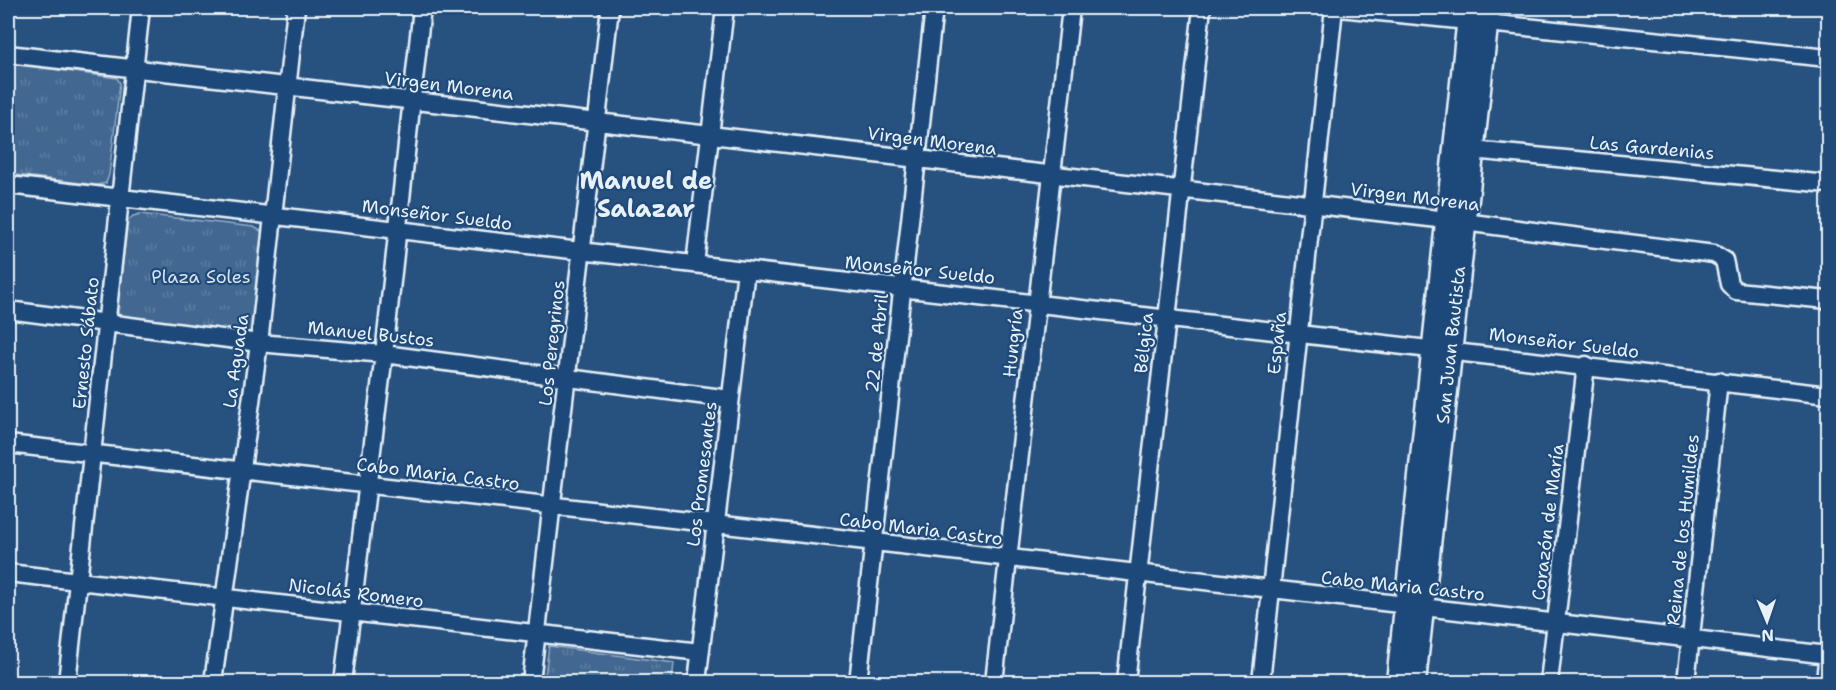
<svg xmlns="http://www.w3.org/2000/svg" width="1836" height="690" viewBox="0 0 1836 690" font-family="'Shantell Sans',sans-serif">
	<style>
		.grass { fill: url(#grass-tufts); stroke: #96acc4; stroke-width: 1.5 }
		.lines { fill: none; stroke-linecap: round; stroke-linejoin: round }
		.street-casing { stroke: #e8f1f8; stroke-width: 21 }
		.secondary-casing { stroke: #e8f1f8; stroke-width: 27 }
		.street { stroke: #1f4a7a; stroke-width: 16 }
		.secondary { stroke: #1f4a7a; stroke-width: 22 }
		.labels { text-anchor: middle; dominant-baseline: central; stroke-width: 4.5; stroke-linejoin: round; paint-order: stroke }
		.street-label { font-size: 18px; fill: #e8f1f8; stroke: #1f4a7a }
		.park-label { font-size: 18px; fill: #d8e3ee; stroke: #1f4a7a }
		.district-label { font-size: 24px; font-weight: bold; fill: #e8f1f8; stroke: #1f4a7a }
	</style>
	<defs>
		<pattern id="grass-tufts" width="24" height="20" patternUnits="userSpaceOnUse" patternTransform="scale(1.5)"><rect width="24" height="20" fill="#436891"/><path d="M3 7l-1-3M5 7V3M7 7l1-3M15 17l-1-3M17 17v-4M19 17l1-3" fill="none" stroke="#5e7ea1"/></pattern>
	</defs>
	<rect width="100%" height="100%" fill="#27517f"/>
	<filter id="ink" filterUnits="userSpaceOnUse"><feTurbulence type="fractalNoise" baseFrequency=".0167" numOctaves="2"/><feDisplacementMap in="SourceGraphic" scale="12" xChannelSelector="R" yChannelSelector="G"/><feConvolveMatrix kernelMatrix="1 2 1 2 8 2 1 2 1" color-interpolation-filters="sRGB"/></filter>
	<g filter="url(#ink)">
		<!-- grass -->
		<path class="grass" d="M8 63 117 78 120 83 109 175 106 183 97 185 8 174Z
			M140 214 254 227 261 231 263 238 254 331 250 336 120 319 117 309 128 221 133 216Z
			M549 646 674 663 672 682H544Z"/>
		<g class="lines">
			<!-- street casing -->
			<g class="street-casing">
				<path id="street" d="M1340 8 1828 58
					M8 54 1464 222 1714 254 1724 260 1729 284 1736 291 1828 300
					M1472 150 1828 184
					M8 185 1828 395
					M695 264 725 8
					M8 310 259 343 384 354 730 399
					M8 444 875 542 1828 655
					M8 573 700 652
					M67 682 141 8
					M213 682 259 343 296 8
					M343 682 384 354 422 8
					M531 682 610 8
					M697 682 746 270
					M858 682 934 8
					M994 682 1071 8
					M1126 682 1202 8
					M1261 682 1334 8
					M1549 682 1586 365
					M1686 682 1719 381
					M1825 682 1828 650"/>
			</g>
			<!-- secondary casing -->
			<g class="secondary-casing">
				<path id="secondary" d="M1398 682 1470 8
					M1414 682 1488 8"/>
			</g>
			<!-- street -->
			<use href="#street" class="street"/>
			<!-- secondary -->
			<use href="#secondary" class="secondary"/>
		</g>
	</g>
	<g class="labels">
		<!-- street labels -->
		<g class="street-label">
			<text transform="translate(449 86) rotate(7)">Virgen Morena</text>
			<text transform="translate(932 141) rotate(7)">Virgen Morena</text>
			<text transform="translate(1652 148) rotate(5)">Las Gardenias</text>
			<text transform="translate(1415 197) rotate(7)">Virgen Morena</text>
			<text transform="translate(437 215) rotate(7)">Monseñor Sueldo</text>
			<text transform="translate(920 270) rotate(6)">Monseñor Sueldo</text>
			<text transform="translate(371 334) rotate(6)">Manuel Bustos</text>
			<text transform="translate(86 343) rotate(-84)">Ernesto Sábato</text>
			<text transform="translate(552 343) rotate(-84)">Los Peregrinos</text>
			<text transform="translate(877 343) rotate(-84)">22 de Abril</text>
			<text transform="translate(1013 343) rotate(-84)">Hungría</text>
			<text transform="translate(1144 343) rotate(-84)">Bélgica</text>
			<text transform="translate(1277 343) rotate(-84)">España</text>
			<text transform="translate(1564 343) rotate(7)">Monseñor Sueldo</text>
			<text transform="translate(1451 345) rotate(-84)">San Juan Bautista</text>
			<text transform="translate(236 361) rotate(-82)">La Aguada</text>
			<text transform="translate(438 474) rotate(7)">Cabo Maria Castro</text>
			<text transform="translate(702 474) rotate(-83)">Los Promesantes</text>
			<text transform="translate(1548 522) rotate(-83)">Corazón de María</text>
			<text transform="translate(921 529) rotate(7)">Cabo Maria Castro</text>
			<text transform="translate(1683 530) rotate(-84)">Reina de los Humildes</text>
			<text transform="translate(1403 586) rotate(6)">Cabo Maria Castro</text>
			<text transform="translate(356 593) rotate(7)">Nicolás Romero</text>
		</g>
		<!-- park labels -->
		<g class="park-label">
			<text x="201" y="277">Plaza Soles</text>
		</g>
		<!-- district labels -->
		<g class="district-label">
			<text x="646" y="181">Manuel de<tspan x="646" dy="28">Salazar</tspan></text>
		</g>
	</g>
	<!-- margin -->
	<rect width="1836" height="690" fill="none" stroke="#1f4a7a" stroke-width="30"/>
	<rect x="15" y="15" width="1806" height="660" fill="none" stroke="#e8f1f8" stroke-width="2" filter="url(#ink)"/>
	<!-- north arrow -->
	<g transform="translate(1767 621) rotate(178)" stroke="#1f4a7a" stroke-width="4.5" paint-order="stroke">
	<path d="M0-4.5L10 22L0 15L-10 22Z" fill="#e8f1f8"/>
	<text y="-9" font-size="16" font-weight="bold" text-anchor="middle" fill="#e8f1f8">N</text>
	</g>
</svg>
